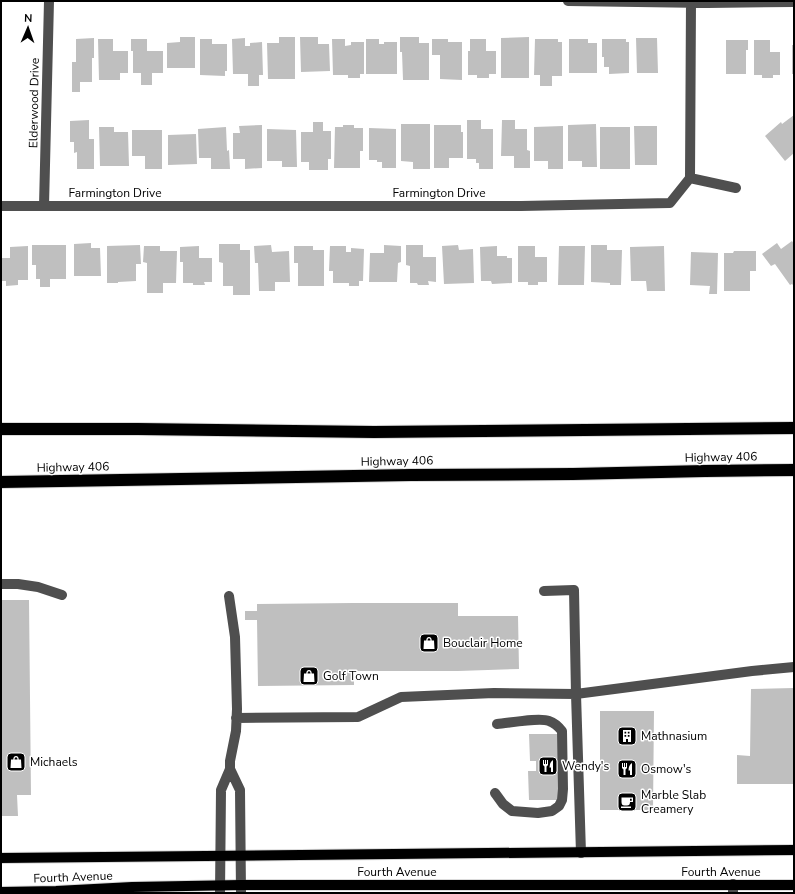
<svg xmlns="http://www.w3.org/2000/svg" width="795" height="894" viewBox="0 0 795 894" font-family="'Nunito Sans',sans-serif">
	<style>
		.building { fill: #bfbfbf }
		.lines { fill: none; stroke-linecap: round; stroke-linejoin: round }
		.major-casing { stroke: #dbdbdb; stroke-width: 12 }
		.highway-casing { stroke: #dbdbdb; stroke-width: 14 }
		.minor { stroke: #4f4f4f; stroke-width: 10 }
		.major { stroke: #000; stroke-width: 10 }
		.highway { stroke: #000; stroke-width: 12 }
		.labels { text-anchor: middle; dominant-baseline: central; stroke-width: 3; stroke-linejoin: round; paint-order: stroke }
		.street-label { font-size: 12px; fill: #000; stroke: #fff }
		.poi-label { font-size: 12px; fill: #000; stroke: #fff; text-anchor: start }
	</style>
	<rect width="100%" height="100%" fill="#fff"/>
	<!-- building -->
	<path class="building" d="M180 37H195V68H167V43L180 42Z
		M279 37H295V79H268L267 43H279Z
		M300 37H318V44H329L330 71 301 72Z
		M400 37H419V43H429V80H403L402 52H400Z
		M529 37V78H501V38Z
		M94 38V58H92V82H80V92H72V62H76V39Z
		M245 38V46H250V43L262 42 263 75H259V86H248V74H233L232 39Z
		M636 38H657L658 73H637Z
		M98 39H113V51H128V73H120V80H99Z
		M131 39H147V51H163V73H152V85H141V73H133V51H131Z
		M200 39H212V44H227V71H225V76L200 75Z
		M332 39H345V46L351 45V42H364V74H360V78H348V75H333Z
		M366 39H379V44H384V42H397V74H366Z
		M432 39H448V42H462V80L440 79V55H432Z
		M470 39H486V51H496V74H489V78H477V75H468V51H470Z
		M535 39H558V42H562V76H552V86H540V75H534Z
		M569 39H588V43H597V73H569Z
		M602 39H626V42H629V73L609 74V67H604V57H602Z
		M726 40H748V50H746V74H726Z
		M754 40H770V52H780V75H773V78H762V75H754Z
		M792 45H794V74H792Z
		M794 115V153L785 161 765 136 781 122 782 124Z
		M89 120V139H94V169H77V152L74 153V142H70V121Z
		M467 120H481V129H493V169H479V163H476V159H467Z
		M502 120H515V129H527V150L530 151V168H514V156H501Z
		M313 122H323V131H331V159H328V170H309V162H301V132H313Z
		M401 124H430V169H413V162L401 161Z
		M596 124 597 167H582V161H568V125Z
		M262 125V168L245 169V159H233V133H240L239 126Z
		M343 125H354V128H363V151H360V168H334L335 127H343Z
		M434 125H461V132H463V158H449V168H434Z
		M563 126V169H548V161H534V127Z
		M634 126H657V165H635Z
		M99 127H114V132H128L129 166H100Z
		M226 127 227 151 229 150 230 169H211V158H199L198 129Z
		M600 127H630V169H600Z
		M369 128 396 129V168H382V162H377V160H369Z
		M267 129 296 130 297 167H282V161H267Z
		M132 130H162V169H145V156H132Z
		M196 134 197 164 168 165V135Z
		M792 241 794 244V286L792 284 790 285 775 264 771 266 762 254 777 243 781 249Z
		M91 243V248H100L101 276H74V244Z
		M219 244H240V250H250V295H233V286H223V263L219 262Z
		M32 245H66V279H50V287H40V279H36V265H32Z
		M140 245 141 264H136V281L118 282V283H107V246Z
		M271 245 272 252 289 251 290 282H275V291H259L258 263H255L254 246Z
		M384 245 401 246V262L398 263 397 282H369L370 253H384Z
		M406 245H423V257H436V282L428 281 429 285H418L417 283H410V266L406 265Z
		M458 245 459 250 473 249 474 283 444 284 442 246Z
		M591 245H607V250H622L621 285H610V283L591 282Z
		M28 246V280H18V285L6 286V281H1V258H10V247Z
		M144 246H160V251H177L176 283H163V293H147V263L143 262Z
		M199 246V258H212V282H204L205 285H193V283H183V262H180V247Z
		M294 246H313V250H324V286H298V263H294Z
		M330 246H346V252H351V248L364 249 363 281H359V286H349V283H333V271H329Z
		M497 246V256H507V258H512V283L492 284 491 281H481L480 247Z
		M518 246H535V257H547V282H538V285H528V282H518Z
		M559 246H585L584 285H558Z
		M664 246 665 291H647L646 281H631L630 247Z
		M734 251H756V271H750V291H724V253H733Z
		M691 252 718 253 717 294H709L710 286 690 285Z
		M1 600H29L31 795H17L18 816H1Z
		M353 603H458V616H518L519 669 458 671H354V685L258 686 257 620H245V611H257V604Z
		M794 688V784H737V755L750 756 751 689Z
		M600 711H654L653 810H600Z
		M529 734H559L560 800H529L528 771H536V761H530Z"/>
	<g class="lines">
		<!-- major casing -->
		<g class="major-casing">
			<path id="major" d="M1 858 794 850
				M1 892 56 891 132 887 241 885H794"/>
		</g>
		<!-- highway casing -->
		<g class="highway-casing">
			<path id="highway" d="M1 429H138L374 432 794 428
				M1 482 411 475 573 474 705 471 794 470"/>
		</g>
		<!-- minor -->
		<path class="minor" d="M568 1 707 3 794 2
			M690 178 736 188
			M1 206H521L670 203 690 178 691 1
			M44 206 49 1
			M1 584H18L38 587 62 595
			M544 591 574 590 576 694 581 853
			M229 596 235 637 237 709 236 731 230 761V769L240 790 241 893
			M236 718 358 717 401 697 494 693 576 694 752 671 794 667
			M495 793 503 804 512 811 538 813 552 811 559 806 562 800 563 789 562 731C558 726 555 723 549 721 540 717 509 723 497 724
			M733 884V893
			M220 893 221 790 230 769"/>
		<!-- major -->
		<use href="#major" class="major"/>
		<!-- highway -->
		<use href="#highway" class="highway"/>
	</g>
	<!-- icons -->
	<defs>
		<g id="shop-square" transform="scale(1)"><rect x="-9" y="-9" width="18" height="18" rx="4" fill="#000" stroke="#fff"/><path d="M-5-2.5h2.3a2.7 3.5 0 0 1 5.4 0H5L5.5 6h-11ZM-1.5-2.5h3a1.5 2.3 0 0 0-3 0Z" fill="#fff"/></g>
		<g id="building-square" transform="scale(1)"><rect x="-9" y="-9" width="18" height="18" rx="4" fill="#000" stroke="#fff"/><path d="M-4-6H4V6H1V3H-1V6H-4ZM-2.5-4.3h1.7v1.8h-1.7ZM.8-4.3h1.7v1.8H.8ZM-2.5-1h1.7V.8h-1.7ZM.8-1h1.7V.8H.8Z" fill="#fff"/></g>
		<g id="restaurant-square" transform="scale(1)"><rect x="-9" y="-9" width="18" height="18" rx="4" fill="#000" stroke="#fff"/><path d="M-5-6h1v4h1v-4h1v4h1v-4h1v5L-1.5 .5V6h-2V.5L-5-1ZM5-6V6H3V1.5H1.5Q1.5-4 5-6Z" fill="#fff"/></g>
		<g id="cafe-square" transform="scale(1)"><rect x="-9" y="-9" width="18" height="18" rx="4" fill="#000" stroke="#fff"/><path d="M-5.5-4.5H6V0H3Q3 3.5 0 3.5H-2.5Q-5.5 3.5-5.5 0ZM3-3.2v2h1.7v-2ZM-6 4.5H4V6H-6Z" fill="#fff"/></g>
	</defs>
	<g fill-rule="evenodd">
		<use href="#shop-square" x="429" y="643"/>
		<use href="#shop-square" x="309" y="676"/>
		<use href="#building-square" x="627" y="736"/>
		<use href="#shop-square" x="16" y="762"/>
		<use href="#restaurant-square" x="548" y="766"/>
		<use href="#restaurant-square" x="627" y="769"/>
		<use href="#cafe-square" x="627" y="802"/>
	</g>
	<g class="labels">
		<!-- street labels -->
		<g class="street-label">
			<text transform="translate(34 103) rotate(-89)">Elderwood Drive</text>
			<text x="115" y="193">Farmington Drive</text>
			<text x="439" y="193">Farmington Drive</text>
			<text transform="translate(721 457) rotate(-1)">Highway 406</text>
			<text transform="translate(397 461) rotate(-1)">Highway 406</text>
			<text transform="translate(73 467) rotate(-1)">Highway 406</text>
			<text x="397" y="872">Fourth Avenue</text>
			<text x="721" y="872">Fourth Avenue</text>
			<text transform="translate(73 877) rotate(-2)">Fourth Avenue</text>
		</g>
		<!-- poi labels -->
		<g class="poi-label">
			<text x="443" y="643">Bouclair Home</text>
			<text x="323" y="676">Golf Town</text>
			<text x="641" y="736">Mathnasium</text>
			<text x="30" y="762">Michaels</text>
			<text x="562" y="766">Wendy's</text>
			<text x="641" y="769">Osmow's</text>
			<text x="641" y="795">Marble Slab<tspan x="641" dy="14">Creamery</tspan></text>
		</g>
	</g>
	<!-- border -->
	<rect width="795" height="894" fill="none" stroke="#000000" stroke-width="4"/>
	<!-- north arrow -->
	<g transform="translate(28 28) rotate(2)" stroke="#ffffff" stroke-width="3" paint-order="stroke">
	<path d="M0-3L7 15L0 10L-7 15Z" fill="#000000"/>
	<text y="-6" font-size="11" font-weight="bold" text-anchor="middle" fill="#000000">N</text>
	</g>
</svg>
